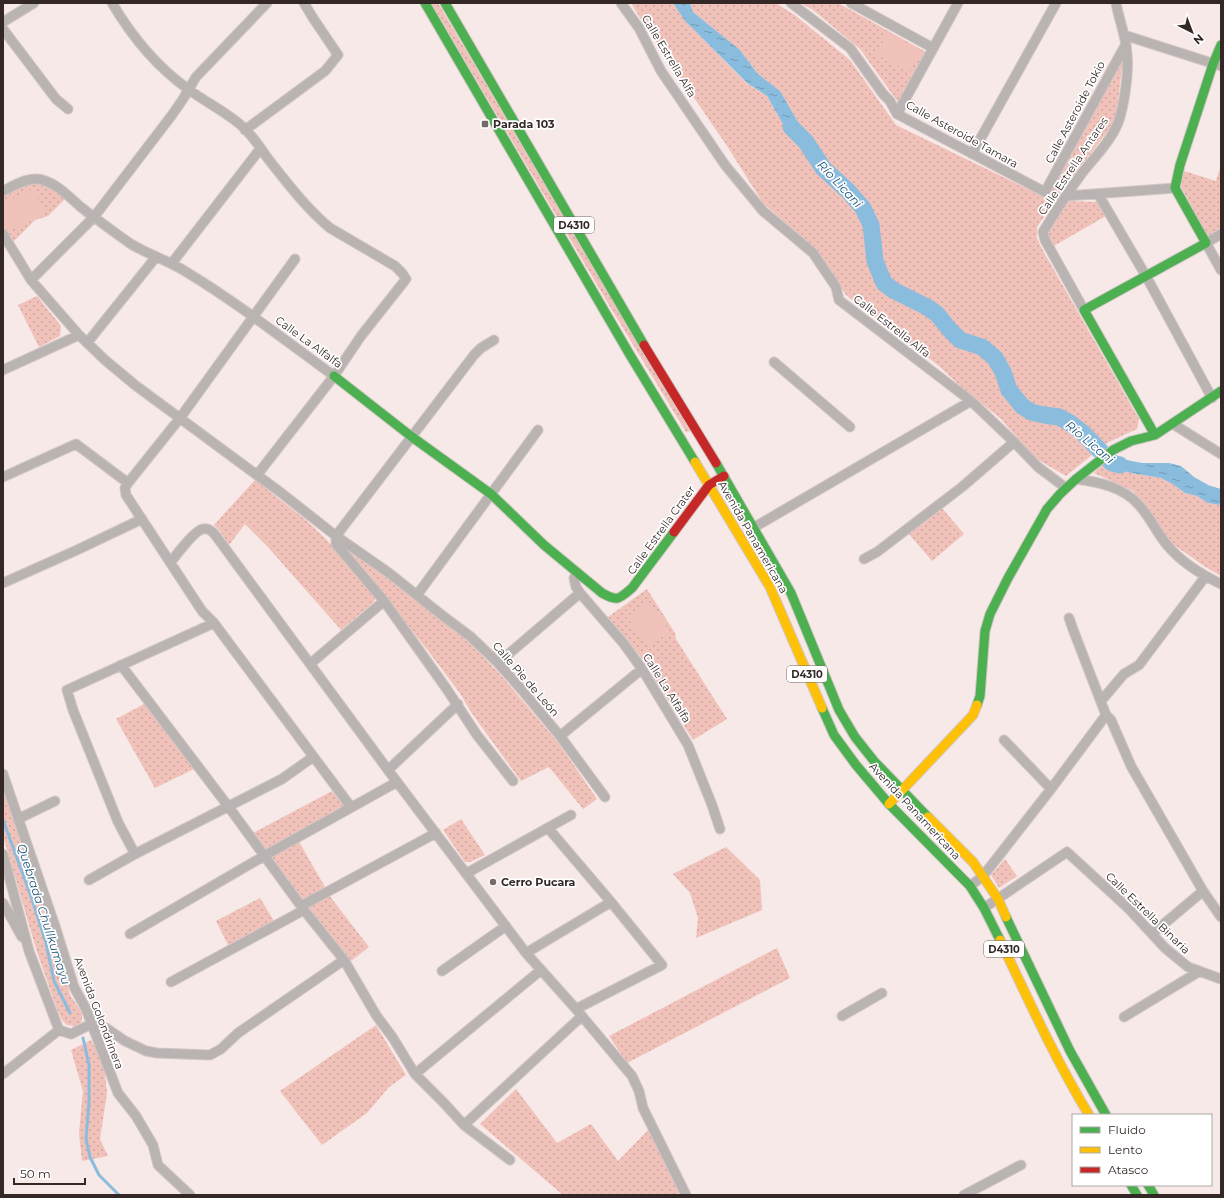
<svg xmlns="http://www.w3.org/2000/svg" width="1224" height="1198" viewBox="0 0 1224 1198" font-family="Montserrat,sans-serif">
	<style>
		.green { fill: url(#green-dots) }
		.pitch { fill: #f0c2ba }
		.water { fill: url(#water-ripples) }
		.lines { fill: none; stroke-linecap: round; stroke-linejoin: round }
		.stream { stroke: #8abcde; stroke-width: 3 }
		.river { stroke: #8abcde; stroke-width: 17 }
		.street-casing { stroke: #d2c7c6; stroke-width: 11 }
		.fast-casing { stroke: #d2c7c6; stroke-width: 11 }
		.slow-casing { stroke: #d2c7c6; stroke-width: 11 }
		.jam-casing { stroke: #d2c7c6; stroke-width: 11 }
		.street { stroke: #b9b3b2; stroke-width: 9 }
		.fast { stroke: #4caf50; stroke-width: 9 }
		.slow { stroke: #ffc107; stroke-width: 9 }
		.jam { stroke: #c62828; stroke-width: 9 }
		.poi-dot { fill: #786c6a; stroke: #fff; stroke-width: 1.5 }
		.labels { text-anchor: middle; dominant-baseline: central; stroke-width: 3.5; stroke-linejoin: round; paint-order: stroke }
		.shield { fill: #fff; stroke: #706867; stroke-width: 1 }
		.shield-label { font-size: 10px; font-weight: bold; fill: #332826 }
		.street-label { font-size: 11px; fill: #332826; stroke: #fff }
		.poi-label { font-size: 11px; font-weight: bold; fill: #332826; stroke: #fff; text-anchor: start }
		.water-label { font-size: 12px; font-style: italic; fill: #1b5577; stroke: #fff }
	</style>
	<defs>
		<pattern id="green-dots" width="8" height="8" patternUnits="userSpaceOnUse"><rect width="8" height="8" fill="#f0c2ba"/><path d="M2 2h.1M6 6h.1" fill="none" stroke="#cea7a0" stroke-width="1.8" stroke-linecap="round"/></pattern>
		<pattern id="water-ripples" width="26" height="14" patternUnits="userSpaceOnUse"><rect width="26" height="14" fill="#8abcde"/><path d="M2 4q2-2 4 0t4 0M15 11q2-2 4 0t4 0" fill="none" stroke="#7199b4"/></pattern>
	</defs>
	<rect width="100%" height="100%" fill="#f7e9e7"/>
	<!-- green -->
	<path class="green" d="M431 3H438L690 431 686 432 609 305Z
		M631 3H673L685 21 746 83 767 96 784 126 808 139 780 91 757 73 740 50 693 12 690 3H776L796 16 850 60 896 125 1046 198 1123 59 1116 118 1111 127 1057 197 1037 227V238L1042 249 1139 419 1137 429 1107 443 1066 476 1035 458 1000 418 962 388 939 366 846 295 815 249 763 203 727 146 643 23Z
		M801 3H838L926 52 898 102 860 49 813 10Z
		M1221 165V228L1207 236 1180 185 1184 171 1216 181Z
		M32 182C48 184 53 187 65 199L48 216 35 220 13 242 3 226V195Z
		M1067 201 1098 202 1106 216 1052 247 1048 234 1051 226Z
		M37 296 61 326 60 336 39 347 18 305Z
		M1101 465 1131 473 1161 478 1174 485 1185 493 1197 496 1208 503 1221 505V576L1204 566 1163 537 1149 520 1133 491 1094 473Z
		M255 480 306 520 326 539 372 594 375 599 373 603 341 630 267 546 245 524 229 545 219 530 214 525Z
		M942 508 964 534 932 561 909 534Z
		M344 547 403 590 471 644 499 673 560 745 597 799 583 809 549 767 521 781 473 715 459 692 429 652Z
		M647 589 675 633 676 639 727 719 693 740 640 656 608 617Z
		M146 703 194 769 155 788 116 719Z
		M3 784 58 948 70 995 82 1013V1019L81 1023 75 1026 67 1025 62 1020 57 1009 37 952 3 836Z
		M332 791 344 806 264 850 253 833Z
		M461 819 485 855 470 862H465L443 830Z
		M299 842 332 899 369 947 351 961 270 858Z
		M726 847 760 880 762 910 696 938 698 918 690 893 673 874Z
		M1005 859 1017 876 999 888 991 875Z
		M260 898 274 921 228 945 216 921Z
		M777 948 790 978 627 1063 609 1036Z
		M376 1025 406 1075 389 1087 367 1113 322 1145 280 1091Z
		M91 1040 104 1064 107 1093 100 1139 108 1156 82 1161 79 1133 83 1091 71 1050Z
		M516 1089 557 1143 591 1124 618 1161 650 1128 679 1193 676 1195H563L480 1124Z"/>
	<!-- pitch -->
	<path class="pitch" d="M888 32 921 51 909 72 876 54Z
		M34 188 45 214 8 231 3 220V203Z
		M648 601 670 632 648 647 627 617Z"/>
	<!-- water -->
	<path class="water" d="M673 3H690L693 12 740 50 757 73 780 91 808 139 805 149 784 126 767 96 747 83 685 21Z
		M1112 457 1142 463H1169L1181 466 1194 477 1210 486 1221 489V505L1208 503 1197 496 1185 493 1174 485 1161 478 1131 473 1101 465Z"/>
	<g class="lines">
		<!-- stream -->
		<path class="stream" d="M3 820 32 899 46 943 54 981 70 1013
			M83 1038 89 1065V1102L86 1139 90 1157 99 1175 119 1195"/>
		<!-- river -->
		<path class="river" d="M791 127 806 142 823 168 848 191 863 208 871 225 875 261 884 283 893 290 927 307 937 314 950 330 960 340 982 347 995 358 1003 372 1009 390 1022 406 1031 412 1044 415 1059 417 1070 423 1083 433 1112 463 1120 465"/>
		<!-- street casing -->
		<g class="street-casing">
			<path id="street" d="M112 3C131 35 157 67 188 89 205 102 227 112 243 127 253 136 261 149 269 160 288 184 306 208 330 228L395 266 402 273 406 279 361 336 334 376 257 475
				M621 3 639 28 661 71 725 165 763 211 813 253 836 287 839 300 971 401 1014 442 1038 467 1066 488
				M791 3 850 48 883 94 890 101 897 114 1045 192 1126 44
				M851 3 933 48
				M3 22 34 3
				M3 29 56 99 68 109
				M1124 35 1221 66
				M897 114 958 3
				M245 130 325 71 338 55 313 18 304 3
				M972 154 1056 3
				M3 191C15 185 29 176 43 180 59 185 70 198 82 208 98 220 115 233 131 244 149 255 170 261 188 273 239 304 286 341 334 376
				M1098 194 1146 276 1212 398
				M1066 196 1175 188
				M3 234 31 280 79 335 105 360 135 385 280 492 336 536 389 573 443 616 471 637 498 663 521 689 560 736 605 797
				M1221 234 1206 243 1221 270
				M295 259 180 418 128 483 125 488 126 495 202 611 214 623 351 807
				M172 263 260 149
				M31 280 94 217 172 115 183 99 196 77 267 3
				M1084 310 1045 240 1043 232C1055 212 1068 192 1082 173 1094 158 1110 142 1118 123 1124 107 1129 72 1127 54 1126 36 1119 20 1116 3
				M494 340 481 348 474 355 336 536V544L384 601 446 688 477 735 513 781
				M87 343 156 257
				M774 362 850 427
				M3 370 79 335
				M1173 424 1221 454
				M3 477 76 444 128 483
				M1076 479C1099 482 1123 487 1139 505 1150 517 1157 533 1167 545 1182 563 1200 574 1221 584
				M753 528 971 401
				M864 559 877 552 962 487 1014 442
				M171 562C176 555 195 530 203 529 209 528 213 532 216 536L388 770 526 953 576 1009 632 1076 639 1091 643 1108 686 1195
				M577 573 574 578 576 587 580 593 624 644 642 669 688 745 712 805 720 829
				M3 583 77 550 142 519
				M417 595 538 430
				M1069 618 1074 632 1106 715 1111 720 1131 766 1203 891 1221 917
				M498 663 580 593
				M310 664 384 601
				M121 665 228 806 304 910 344 960 376 1015 393 1038 415 1074 444 1103 464 1125 510 1160
				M1101 701 1124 674 1139 665 1205 577
				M560 736 642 669
				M1004 740 1051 789
				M388 770 458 704
				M3 774 55 926 74 987 86 1009 118 1093 136 1116 153 1145 158 1165 190 1195
				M18 819 55 801
				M548 828 611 902 662 965 576 1009
				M3 854 29 951 59 1030
				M135 854 118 822 73 710 67 690 214 623
				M467 873 571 815
				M89 880 135 854 282 779 313 757
				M970 886 983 876 1051 789 1106 715
				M3 903 22 937
				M301 906 436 833
				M984 908 1067 852 1129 909 1165 948 1188 967 1221 979
				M130 934 264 856 397 782
				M1152 934 1203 891
				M526 953 611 902
				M442 971 506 926
				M171 982 304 910
				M842 1016 882 993
				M1124 1017 1200 971
				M59 1030 71 1034 91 1024 106 1028 125 1041 146 1051 157 1053 210 1055 221 1049 238 1033 344 960
				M3 1074 59 1030
				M415 1074 541 970
				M464 1125 582 1016
				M964 1195 1021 1165"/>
		</g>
		<!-- fast casing -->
		<g class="fast-casing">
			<path id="fast" d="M425 3 630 355 695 462
				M445 3 644 345
				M334 376 412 437 491 494 544 545 602 593C618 602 619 599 632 588L674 532
				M1155 435 1084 310 1206 243 1175 188 1180 165 1213 64 1221 45
				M716 463 791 593 839 710 855 737 874 761 928 817
				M977 705 980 696 985 631 990 614 1008 578 1047 509 1060 494 1076 479 1113 450 1131 441 1155 435 1221 391
				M822 708 834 735 856 765 889 804 970 886 984 908 1000 940
				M1006 917 1070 1051 1106 1115
				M1131 1185 1137 1195
				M1148 1185 1154 1195"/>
		</g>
		<!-- slow casing -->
		<g class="slow-casing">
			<path id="slow" d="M695 462 770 587 822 708
				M889 804 973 715 977 705
				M928 817 973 862 998 899 1006 917
				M1000 940C1028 999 1055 1059 1089 1115"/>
		</g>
		<!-- jam casing -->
		<g class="jam-casing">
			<path id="jam" d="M644 345 716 463
				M674 532 709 485 724 476"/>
		</g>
		<!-- street -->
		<use href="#street" class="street"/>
		<!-- fast -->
		<use href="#fast" class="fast"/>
		<!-- slow -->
		<use href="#slow" class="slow"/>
		<!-- jam -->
		<use href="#jam" class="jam"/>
	</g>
	<!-- markers -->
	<g class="poi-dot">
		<rect x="481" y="120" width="8" height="8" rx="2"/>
		<circle cx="493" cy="882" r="4"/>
	</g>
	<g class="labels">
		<!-- shield labels -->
		<g class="shield">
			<rect x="554" y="217" width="40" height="16" rx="3"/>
			<rect x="787" y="666" width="40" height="16" rx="3"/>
			<rect x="984" y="941" width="40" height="16" rx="3"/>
		</g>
		<g class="shield-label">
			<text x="574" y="225">D4310</text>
			<text x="807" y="674">D4310</text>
			<text x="1004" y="949">D4310</text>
		</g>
		<!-- street labels -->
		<g class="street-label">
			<text transform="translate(669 56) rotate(59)">Calle Estrella Alfa</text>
			<text transform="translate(1075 112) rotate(-62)">Calle Asteroide Tokio</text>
			<text transform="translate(962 134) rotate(29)">Calle Asteroide Tamara</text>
			<text transform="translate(1073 166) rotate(-56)">Calle Estrella Antares</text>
			<text transform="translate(892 326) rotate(38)">Calle Estrella Alfa</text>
			<text transform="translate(309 342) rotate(36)">Calle La Alfalfa</text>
			<text transform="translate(661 530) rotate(-54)">Calle Estrella Crater</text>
			<text transform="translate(753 537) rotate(60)">Avenida Panamericana</text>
			<text transform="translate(526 679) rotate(49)">Calle Pie de León</text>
			<text transform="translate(667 688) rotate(58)">Calle La Alfalfa</text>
			<text transform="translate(915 811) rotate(47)">Avenida Panamericana</text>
			<text transform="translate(1148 913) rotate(44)">Calle Estrella Binaria</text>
			<text transform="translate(99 1013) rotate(69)">Avenida Golondrinera</text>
		</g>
		<!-- poi labels -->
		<g class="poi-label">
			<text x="493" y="124">Parada 103</text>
			<text x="501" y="882">Cerro Pucara</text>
		</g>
		<!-- water labels -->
		<g class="water-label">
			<text transform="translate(840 184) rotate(47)">Río Licani</text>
			<text transform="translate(1090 442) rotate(40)">Río Licani</text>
			<text transform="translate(44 914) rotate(72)">Quebrada Chullkumayu</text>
		</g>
	</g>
	<!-- border -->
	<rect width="1224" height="1198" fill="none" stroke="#332826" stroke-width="8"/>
	<!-- legend -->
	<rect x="1072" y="1114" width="140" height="72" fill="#ffffff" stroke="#ada9a8"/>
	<rect x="1080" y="1127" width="20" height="6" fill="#4caf50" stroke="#ada9a8"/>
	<text x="1108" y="1134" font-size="12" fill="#332826">Fluido</text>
	<rect x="1080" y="1147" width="20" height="6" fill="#ffc107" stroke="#ada9a8"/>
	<text x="1108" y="1154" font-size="12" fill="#332826">Lento</text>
	<rect x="1080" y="1167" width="20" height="6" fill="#c62828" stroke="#ada9a8"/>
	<text x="1108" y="1174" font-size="12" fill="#332826">Atasco</text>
	<!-- north arrow -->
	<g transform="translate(1192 32) rotate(138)" stroke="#ffffff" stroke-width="3" paint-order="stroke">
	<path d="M0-3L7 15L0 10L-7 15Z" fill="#332826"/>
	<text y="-6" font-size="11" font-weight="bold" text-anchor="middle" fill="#332826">N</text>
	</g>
	<!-- scale -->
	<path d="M14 1178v6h71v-6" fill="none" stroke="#332826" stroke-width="2"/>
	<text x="20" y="1178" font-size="12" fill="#332826" stroke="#ffffff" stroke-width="3" paint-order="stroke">50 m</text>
</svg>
